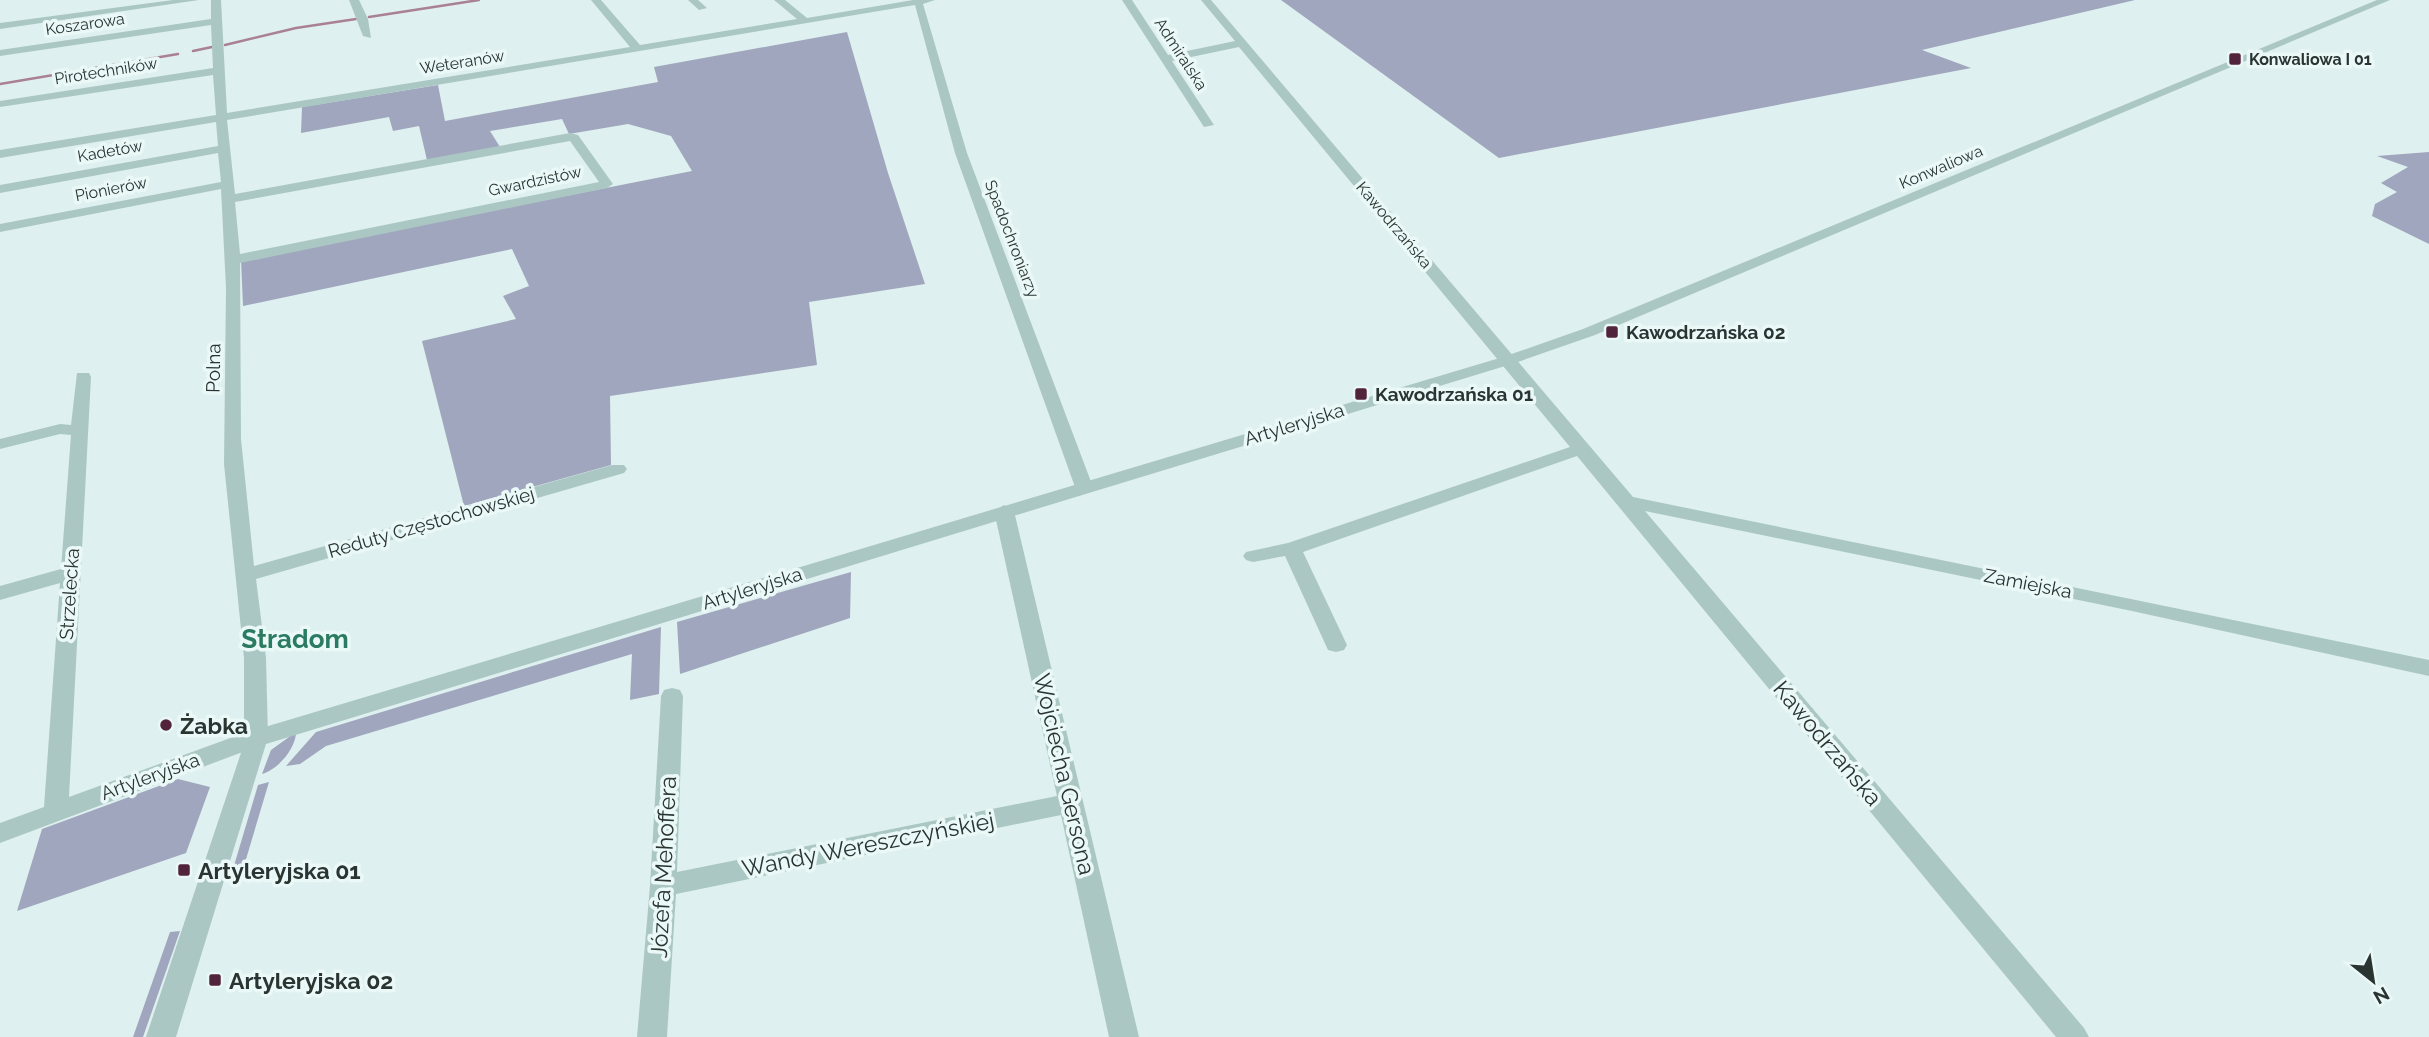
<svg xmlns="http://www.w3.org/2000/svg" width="2429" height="1037" viewBox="0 0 2429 1037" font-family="Raleway,sans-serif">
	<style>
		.green { fill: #a0a6bd }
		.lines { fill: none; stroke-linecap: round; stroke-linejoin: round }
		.stream { stroke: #aa8096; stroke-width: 2.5 }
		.minor { fill: #abc7c4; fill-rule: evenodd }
		.tertiary { fill: #abc7c4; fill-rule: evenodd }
		.poi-dot { fill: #52243b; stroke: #eaf8f7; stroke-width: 2.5 }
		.labels { text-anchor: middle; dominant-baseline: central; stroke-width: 7; stroke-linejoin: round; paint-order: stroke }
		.far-street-label { font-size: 16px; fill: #2a3532; stroke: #eaf8f7 }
		.far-poi-label { font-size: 16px; font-weight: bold; fill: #2a3532; stroke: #eaf8f7; text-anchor: start }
		.poi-label { font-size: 19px; font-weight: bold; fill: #2a3532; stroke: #eaf8f7; text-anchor: start }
		.street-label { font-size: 19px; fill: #2a3532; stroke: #eaf8f7 }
		.near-poi-label { font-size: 23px; font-weight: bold; fill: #2a3532; stroke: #eaf8f7; text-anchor: start }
		.near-street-label { font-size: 23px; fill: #2a3532; stroke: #eaf8f7 }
		.district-label { font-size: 26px; font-weight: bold; fill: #2b7b61; stroke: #eaf8f7 }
	</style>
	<rect width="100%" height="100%" fill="#def0ef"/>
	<!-- green -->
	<path class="green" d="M1281 0H2135L1922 50 1971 68 1499 158Z
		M847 32 888 173 925 284 809 302 817 365 610 396 611 465 464 506 422 341 516 319 503 296 529 286 512 249 243 306 241 260 692 171 671 136 628 124 569 134 562 119 490 131 500 147 427 160 419 126 393 131 389 117 301 133 302 107 438 85 445 121 658 82 654 67Z
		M2429 152V244L2372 216 2375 204 2397 192 2381 183 2408 167 2377 156Z
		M851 572 850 618 680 674 677 622Z
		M661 627 659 694 630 700 632 654 326 746 300 764 286 766 316 732Z
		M296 732C296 749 277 770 262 774L271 750Z
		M178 779 210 787 186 853 17 911 42 829Z
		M269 782 241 876 230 879 258 785Z
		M180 931 143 1037H133L170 932Z"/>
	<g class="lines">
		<!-- stream -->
		<path class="stream" d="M369 17 479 0
			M225 45 296 28 356 19
			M193 51 212 47
			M0 84 178 54"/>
		<!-- minor -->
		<path class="minor" d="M173 0H199L0 29V23Z
			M211 0H221L227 113 630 47 591 0H601L640 45 797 19 774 0H785L807 18 913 0H935L923 4 967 153 1093 487 1084 493 1075 487 955 153 915 5 227 120 235 194 570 133 578 135 613 184 607 188 240 263 241 439 254 566 612 465H624L627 469 624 473 256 579 266 658 268 738 264 744 0 843V823L44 807 60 583 0 600V586L61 569 71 435 60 434 0 449V439L60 424 71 425 77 373H89L91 377 69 797 244 733V658L224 464 226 288 221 189 0 232V224L221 182 218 153 0 193V185L218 146 216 122 0 158V150L216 115 213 75 0 107V101L213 68 211 25 0 56V50L211 19ZM570 141 599 182 240 254 235 202Z
			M349 0H359L368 19 371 38 363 36Z
			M688 0H698L707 8 699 10Z
			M1122 0H1132L1168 55 1235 41 1201 0H1211L1633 497 2429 660V676L2132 611 1645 511 2084 1028 2089 1037H2056L1577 456 1303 552 1347 645 1344 650 1336 652 1328 650 1285 556 1253 562 1246 560 1243 556 1246 552 1288 543 1570 447 1239 47 1172 61 1214 125 1204 127Z
			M1004 505 1014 511 1139 1037H1109L1061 815 676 894 667 1037H637L650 886 661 696 664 690 672 688 680 690 683 696 677 872 1057 796 994 511Z"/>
		<!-- tertiary -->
		<path class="tertiary" d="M2377 0H2390L1595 335 1515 363 266 744 176 1037H146L248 732 1503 357 1583 329Z"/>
	</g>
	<!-- markers -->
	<g class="poi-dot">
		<rect x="2228" y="52" width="14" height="14" rx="3.5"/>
		<rect x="1605" y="325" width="14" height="14" rx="3.5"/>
		<rect x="1354" y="387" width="14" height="14" rx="3.5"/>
		<circle cx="166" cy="725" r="7"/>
		<rect x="177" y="863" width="14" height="14" rx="3.5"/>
		<rect x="208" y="973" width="14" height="14" rx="3.5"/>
	</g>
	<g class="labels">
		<!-- far-street labels -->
		<g class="far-street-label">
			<text transform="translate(85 24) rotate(-8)">Koszarowa</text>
			<text transform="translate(1181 54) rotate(57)">Admiralska</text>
			<text transform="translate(462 62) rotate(-9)">Weteranów</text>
			<text transform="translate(106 71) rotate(-9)">Pirotechników</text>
			<text transform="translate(110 151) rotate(-10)">Kadetów</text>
			<text transform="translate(1941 167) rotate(-23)">Konwaliowa</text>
			<text transform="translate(535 181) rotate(-12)">Gwardzistów</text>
			<text transform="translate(111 189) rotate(-11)">Pionierów</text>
			<text transform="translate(1394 225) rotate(50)">Kawodrzańska</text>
			<text transform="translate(1012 239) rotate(69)">Spadochroniarzy</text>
		</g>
		<!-- far-poi labels -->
		<g class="far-poi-label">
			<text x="2249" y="59">Konwaliowa I 01</text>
		</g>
		<!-- poi labels -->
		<g class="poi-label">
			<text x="1626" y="332">Kawodrzańska 02</text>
			<text x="1375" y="394">Kawodrzańska 01</text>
		</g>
		<!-- street labels -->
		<g class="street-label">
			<text transform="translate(213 368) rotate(-89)">Polna</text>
			<text transform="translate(1294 424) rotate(-17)">Artyleryjska</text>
			<text transform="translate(431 522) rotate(-16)">Reduty Częstochowskiej</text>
			<text transform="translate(2028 583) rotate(11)">Zamiejska</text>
			<text transform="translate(752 588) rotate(-17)">Artyleryjska</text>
			<text transform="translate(69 594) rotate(-86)">Strzelecka</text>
			<text transform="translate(150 776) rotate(-20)">Artyleryjska</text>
		</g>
		<!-- near-poi labels -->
		<g class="near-poi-label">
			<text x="180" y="725">Żabka</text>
			<text x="198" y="870">Artyleryjska 01</text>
			<text x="229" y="980">Artyleryjska 02</text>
		</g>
		<!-- near-street labels -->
		<g class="near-street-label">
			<text transform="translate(1828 743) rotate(50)">Kawodrzańska</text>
			<text transform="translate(1065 774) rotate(77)">Wojciecha Gersona</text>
			<text transform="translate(868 844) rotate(-11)">Wandy Wereszczyńskiej</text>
			<text transform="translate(663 867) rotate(-87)">Józefa Mehoffera</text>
		</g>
		<!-- district labels -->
		<g class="district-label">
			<text x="295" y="639">Stradom</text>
		</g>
	</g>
	<!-- north arrow -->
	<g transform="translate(2373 981) rotate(150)" stroke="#eaf8f7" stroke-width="5" paint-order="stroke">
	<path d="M0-5L12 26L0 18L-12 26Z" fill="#2a3532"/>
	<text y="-10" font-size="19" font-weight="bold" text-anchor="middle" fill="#2a3532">N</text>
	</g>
</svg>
